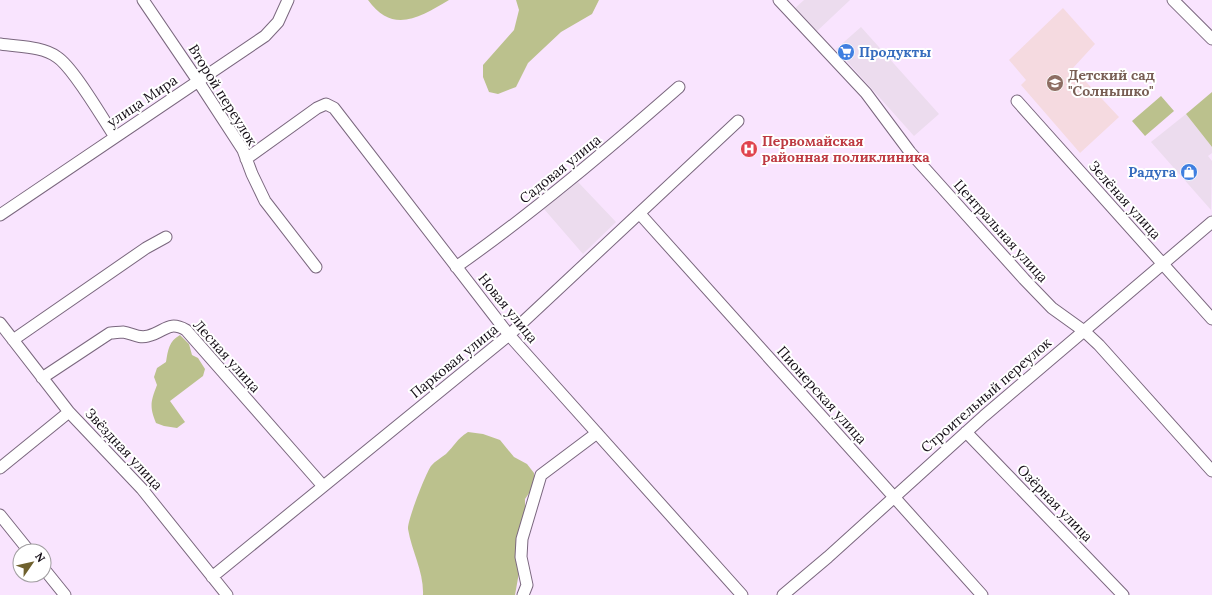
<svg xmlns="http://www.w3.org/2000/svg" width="1212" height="595" viewBox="0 0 1212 595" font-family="Lora,serif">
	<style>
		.commercial { fill: #ecdcee }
		.education { fill: #f5dae0 }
		.green { fill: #bbc18d }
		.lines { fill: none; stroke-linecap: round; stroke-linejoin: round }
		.minor-casing { stroke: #7a677e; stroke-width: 13 }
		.minor { stroke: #fff; stroke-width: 11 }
		.labels { text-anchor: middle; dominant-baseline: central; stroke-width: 4; stroke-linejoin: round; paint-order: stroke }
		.shop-label { font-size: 14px; font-weight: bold; fill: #366cbe; stroke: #fff; text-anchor: start }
		.education-label { font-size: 14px; font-weight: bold; fill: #785e54; stroke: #fff; text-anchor: start }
		.street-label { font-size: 14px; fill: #130c15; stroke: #fff }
		.health-label { font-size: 14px; font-weight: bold; fill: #be3a42; stroke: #fff; text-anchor: start }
	</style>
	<rect width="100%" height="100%" fill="#f9e4fe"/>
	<!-- commercial -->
	<path class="commercial" d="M804 0H850L815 33 793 10Z
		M861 27 939 114 914 136 836 49Z
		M1186 114 1212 147V153L1208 156 1212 161 1211 210 1151 142Z
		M578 182 616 222 583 254 544 209Z"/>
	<!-- education -->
	<path class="education" d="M1063 8 1095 44 1073 68 1119 117 1080 153 1021 85 1026 80 1009 60Z"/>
	<!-- green -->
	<path class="green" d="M368 0H449C420 17 393 35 368 0Z
		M516 0H599L592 14 561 32 528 63 516 87 498 94 489 92 483 77V65L514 30 519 10Z
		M1212 92V147L1186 114Z
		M1161 96 1174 111 1145 136 1132 121Z
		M180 335 189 344 192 355 198 358 205 369 203 376 170 401 185 422 177 428 164 426 156 423C149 406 151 401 157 385L154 377 157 368 166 362C168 350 169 341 180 335Z
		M468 432 483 434 500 440 514 457 527 464 534 473V486L525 499V510L530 525 516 561 520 567 515 595H423C424 572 412 552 408 529 407 521 426 473 431 466 435 461 441 458 446 454 455 445 456 440 468 432Z"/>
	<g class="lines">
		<!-- minor casing -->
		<g class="minor-casing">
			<path id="minor" d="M143 0 198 81 243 150 252 174 265 201 316 267
				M779 0 866 93 910 152 1024 279 1052 308 1084 331 1099 345 1212 471
				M1173 0 1212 39
				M0 44C18 47 42 46 57 57 73 67 103 119 115 137
				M1017 101 1212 319
				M246 159 317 108 326 104 334 108 509 335 742 595
				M640 214 982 595
				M0 215 265 36 278 22 288 0
				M456 267C534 212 607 150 679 87
				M0 323 69 412 142 489 227 595
				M13 340 146 248 166 237
				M42 378 110 333C114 333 119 332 123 332 132 333 138 339 148 336 165 332 168 320 186 330L323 486
				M966 432 1123 595
				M0 468 69 412
				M0 515 29 551
				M44 569 65 595
				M212 577 509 335 738 121
				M523 595 527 585 521 557 522 539 541 475 597 433
				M783 595 828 557 984 416 1212 222"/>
		</g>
		<!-- minor -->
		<use href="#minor" class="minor"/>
	</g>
	<!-- icons -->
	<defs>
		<g id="supermarket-disc" transform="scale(0.9)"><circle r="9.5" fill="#3f7fe0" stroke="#fff"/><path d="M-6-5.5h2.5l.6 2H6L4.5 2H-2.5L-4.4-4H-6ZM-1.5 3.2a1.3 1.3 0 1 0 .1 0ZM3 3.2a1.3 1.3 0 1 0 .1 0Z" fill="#fff"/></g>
		<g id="school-disc" transform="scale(0.9)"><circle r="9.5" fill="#8d6e63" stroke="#fff"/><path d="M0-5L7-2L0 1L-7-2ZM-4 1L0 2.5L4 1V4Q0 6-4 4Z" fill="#fff"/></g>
		<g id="hospital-disc" transform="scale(0.9)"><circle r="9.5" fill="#e0444e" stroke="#fff"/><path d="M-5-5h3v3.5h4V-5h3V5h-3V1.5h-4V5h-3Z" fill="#fff"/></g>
		<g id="shop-disc" transform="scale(0.9)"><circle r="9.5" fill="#3f7fe0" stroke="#fff"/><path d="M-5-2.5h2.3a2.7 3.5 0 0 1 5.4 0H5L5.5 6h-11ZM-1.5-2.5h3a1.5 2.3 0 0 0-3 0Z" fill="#fff"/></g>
	</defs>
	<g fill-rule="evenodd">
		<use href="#supermarket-disc" x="846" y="52"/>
		<use href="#school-disc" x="1055" y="83"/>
		<use href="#hospital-disc" x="749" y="149"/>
		<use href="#shop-disc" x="1189" y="172"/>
	</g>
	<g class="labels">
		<!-- shop labels -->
		<g class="shop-label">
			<text x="859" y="52">Продукты</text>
			<text x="1176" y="172" text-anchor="end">Радуга</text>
		</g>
		<!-- education labels -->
		<g class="education-label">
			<text x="1068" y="75">Детский сад<tspan x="1068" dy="16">"Солнышко"</tspan></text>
		</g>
		<!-- street labels -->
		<g class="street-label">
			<text transform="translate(223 95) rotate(58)">Второй переулок</text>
			<text transform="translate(142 101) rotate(-34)">улица Мира</text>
			<text transform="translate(560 169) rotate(-39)">Садовая улица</text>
			<text transform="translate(1125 200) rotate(48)">Зелёная улица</text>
			<text transform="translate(1001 231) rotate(48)">Центральная улица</text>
			<text transform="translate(508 308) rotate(51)">Новая улица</text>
			<text transform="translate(227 356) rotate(48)">Лесная улица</text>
			<text transform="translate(454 361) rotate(-39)">Парковая улица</text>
			<text transform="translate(822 395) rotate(48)">Пионерская улица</text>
			<text transform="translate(986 395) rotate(-41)">Строительный переулок</text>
			<text transform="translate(124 449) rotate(47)">Звёздная улица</text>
			<text transform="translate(1055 503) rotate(46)">Озёрная улица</text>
		</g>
		<!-- health labels -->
		<g class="health-label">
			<text x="762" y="141">Первомайская<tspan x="762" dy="16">районная поликлиника</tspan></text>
		</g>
	</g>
	<!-- north arrow -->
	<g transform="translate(32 563) rotate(56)"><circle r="19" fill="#ffffff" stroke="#a19ea1"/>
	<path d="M0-3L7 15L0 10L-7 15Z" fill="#6f612e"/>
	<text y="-6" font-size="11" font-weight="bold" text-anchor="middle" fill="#130c15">N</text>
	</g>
</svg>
